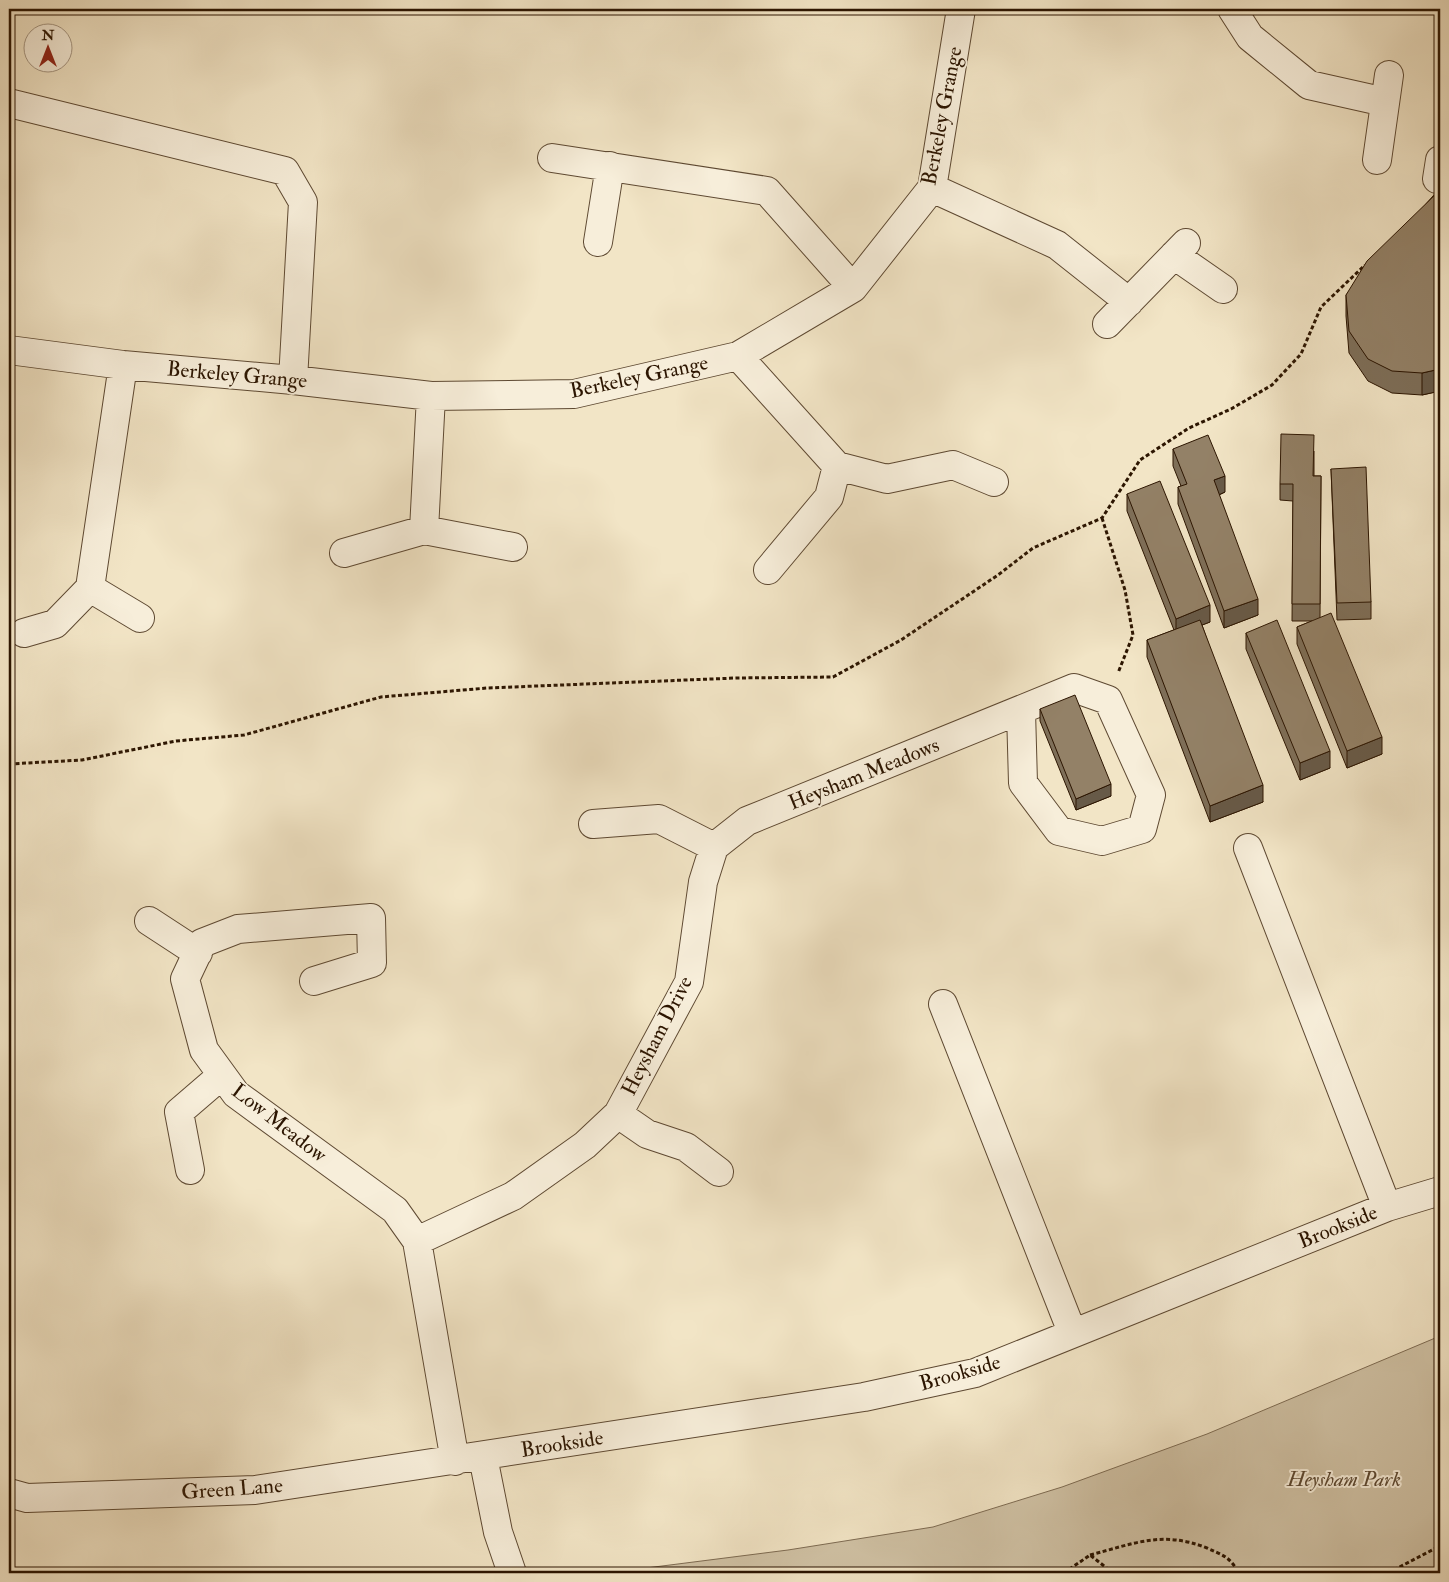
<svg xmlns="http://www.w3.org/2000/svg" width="1449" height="1582" viewBox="0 0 1449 1582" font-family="'IM FELL Double Pica',serif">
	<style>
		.green { fill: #d0c2a5; stroke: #7e6c53 }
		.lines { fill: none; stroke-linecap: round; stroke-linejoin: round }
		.minor-casing { stroke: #5e4932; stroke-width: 30 }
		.path { stroke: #2c1501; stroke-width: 3; stroke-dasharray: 4 2.5; stroke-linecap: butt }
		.minor { stroke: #f7eeda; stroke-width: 28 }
		.wall { fill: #7e6f59; stroke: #2c1501 }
		.shaded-wall { fill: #675a48; stroke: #2c1501 }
		.building { fill: #938167; stroke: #2c1501 }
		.labels { text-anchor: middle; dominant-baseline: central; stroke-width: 4; stroke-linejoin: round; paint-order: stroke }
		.street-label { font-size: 21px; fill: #2c1501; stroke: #f7eeda }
		.park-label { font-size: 21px; font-style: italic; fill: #5d4932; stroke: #f7eeda }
	</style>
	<rect width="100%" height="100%" fill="#f2e5c6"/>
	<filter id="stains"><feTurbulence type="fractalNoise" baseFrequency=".004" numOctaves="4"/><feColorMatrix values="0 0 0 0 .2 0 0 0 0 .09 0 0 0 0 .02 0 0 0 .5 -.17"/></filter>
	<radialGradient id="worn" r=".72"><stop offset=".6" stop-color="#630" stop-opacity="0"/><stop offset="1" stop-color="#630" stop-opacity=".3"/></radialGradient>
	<!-- green -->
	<path class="green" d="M1440 1336V1573H607L788 1550 933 1527 1062 1487 1207 1434Z"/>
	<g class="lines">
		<!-- minor casing -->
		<g class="minor-casing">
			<path id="minor" d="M1232 9 1250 37 1309 85 1385 102
				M9 103 285 171 303 202 293 380
				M552 158 767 191 853 288
				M1377 160 1389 75
				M1437 179 1440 160
				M932 188 1057 245 1129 302
				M598 242 610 166
				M1174 255 1223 289
				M1107 324 1186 243
				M9 350 123 365 293 380 431 396 574 394 738 356 853 288 932 188 961 9
				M738 356 837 466 887 479 953 465 994 482
				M424 530 431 396
				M344 553 424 530 513 547
				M768 570 829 497 837 466
				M90 588 140 618
				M24 633 55 624 90 588 123 365
				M593 824 659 819 714 847
				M714 847 747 821 1074 688 1108 700 1151 795 1142 829 1102 841 1059 831 1023 783 1021 711
				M1248 848 1387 1207
				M149 921 198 953
				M314 981 372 963 371 918 238 929 202 943 185 979 204 1050 236 1094 395 1210 417 1241 455 1461
				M943 1004 1072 1332
				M618 1114 647 1134 686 1147 719 1172
				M190 1170 179 1112 222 1075
				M417 1241 513 1196 585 1145 618 1114 689 982 703 882 714 847
				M483 1457 498 1532 512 1573
				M9 1493 27 1498 255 1490 864 1397 975 1373 1387 1207 1440 1191"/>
		</g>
		<!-- path -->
		<path class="path" d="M1102 518 1125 590 1133 635 1118 673
			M9 764 82 760 176 741 244 735 381 697 487 688 736 678 833 677 901 640 998 575 1033 548 1102 518 1140 460 1189 428 1231 409 1272 385 1301 354 1321 307 1365 265
			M1090 1555C1133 1544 1162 1530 1207 1548 1224 1556 1229 1556 1239 1573
			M1064 1573 1090 1555 1113 1573
			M1388 1573 1440 1546"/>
		<!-- minor -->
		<use href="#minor" class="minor"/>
	</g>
	<!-- wall -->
	<path class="wall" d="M1440 188V391L1422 395 1392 393 1368 381 1349 353 1346 316V295Z
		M1173 449 1225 492 1219 495 1258 615 1224 628 1178 504V487L1181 486 1173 466Z
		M1314 451V476H1321L1320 618 1382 754 1347 768 1297 644V627L1312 621H1292L1293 501 1280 500V484Z
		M1331 469 1371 602V619L1337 620Z
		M1127 494 1210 622 1202 625 1263 802 1210 822 1147 657V640L1174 630 1127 511Z
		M1246 633 1330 768 1300 780 1246 649Z
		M1040 709 1111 796 1076 810 1040 721Z"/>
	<!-- shaded-wall -->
	<path class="shaded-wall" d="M1440 369V391L1422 395V373Z
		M1225 476V492L1214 497V480Z
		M1258 599V615L1224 628V611Z
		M1210 605V622L1176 635V619Z
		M1382 737V754L1347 768V751Z
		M1330 751V768L1300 780V763Z
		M1111 784V796L1076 810V799Z
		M1263 785V802L1210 822V806Z"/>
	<!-- building -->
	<path class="building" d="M1440 188V327L1438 330 1440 333V369L1422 373 1392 371 1368 359 1349 331 1346 295 1367 261 1439 191Z
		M1281 434 1314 435 1313 476H1321L1320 604H1292L1293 484H1280Z
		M1208 435 1225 476 1214 480 1258 599 1224 611 1178 487 1187 484 1173 449Z
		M1366 467 1371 602 1337 603 1331 469Z
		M1160 481 1210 605 1176 619 1127 494Z
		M1331 613 1382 737 1347 751 1297 627Z
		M1200 620 1263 785 1210 806 1147 640Z
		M1277 620 1330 751 1300 763 1246 633Z
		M1075 695 1111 784 1076 799 1040 709Z"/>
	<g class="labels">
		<!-- street labels -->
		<g class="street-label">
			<text transform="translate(942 116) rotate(-79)">Berkeley Grange</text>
			<text transform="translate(237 375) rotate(5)">Berkeley Grange</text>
			<text transform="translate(639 377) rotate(-12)">Berkeley Grange</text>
			<text transform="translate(864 774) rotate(-22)">Heysham Meadows</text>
			<text transform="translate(657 1036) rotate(-63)">Heysham Drive</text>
			<text transform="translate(279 1123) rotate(38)">Low Meadow</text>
			<text transform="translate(1338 1227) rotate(-22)">Brookside</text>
			<text transform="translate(960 1373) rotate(-16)">Brookside</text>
			<text transform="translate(562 1444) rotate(-9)">Brookside</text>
			<text transform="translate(232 1489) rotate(-4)">Green Lane</text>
		</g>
		<!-- park labels -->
		<g class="park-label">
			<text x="1344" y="1479">Heysham Park</text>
		</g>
	</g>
	<!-- margin -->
	<rect width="1449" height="1582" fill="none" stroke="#f2e5c6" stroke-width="30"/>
	<rect x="10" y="10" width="1429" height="1562" fill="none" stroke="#2c1501" stroke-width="2.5"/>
	<rect x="15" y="15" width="1419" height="1552" fill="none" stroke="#2c1501"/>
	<!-- north arrow -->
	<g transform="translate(48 48)"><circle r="24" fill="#f7eeda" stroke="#a69783"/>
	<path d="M0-4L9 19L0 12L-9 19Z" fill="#8f2418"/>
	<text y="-8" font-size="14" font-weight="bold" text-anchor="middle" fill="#2c1501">N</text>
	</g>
	<rect width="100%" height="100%" filter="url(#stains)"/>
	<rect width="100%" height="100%" fill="url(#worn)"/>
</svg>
